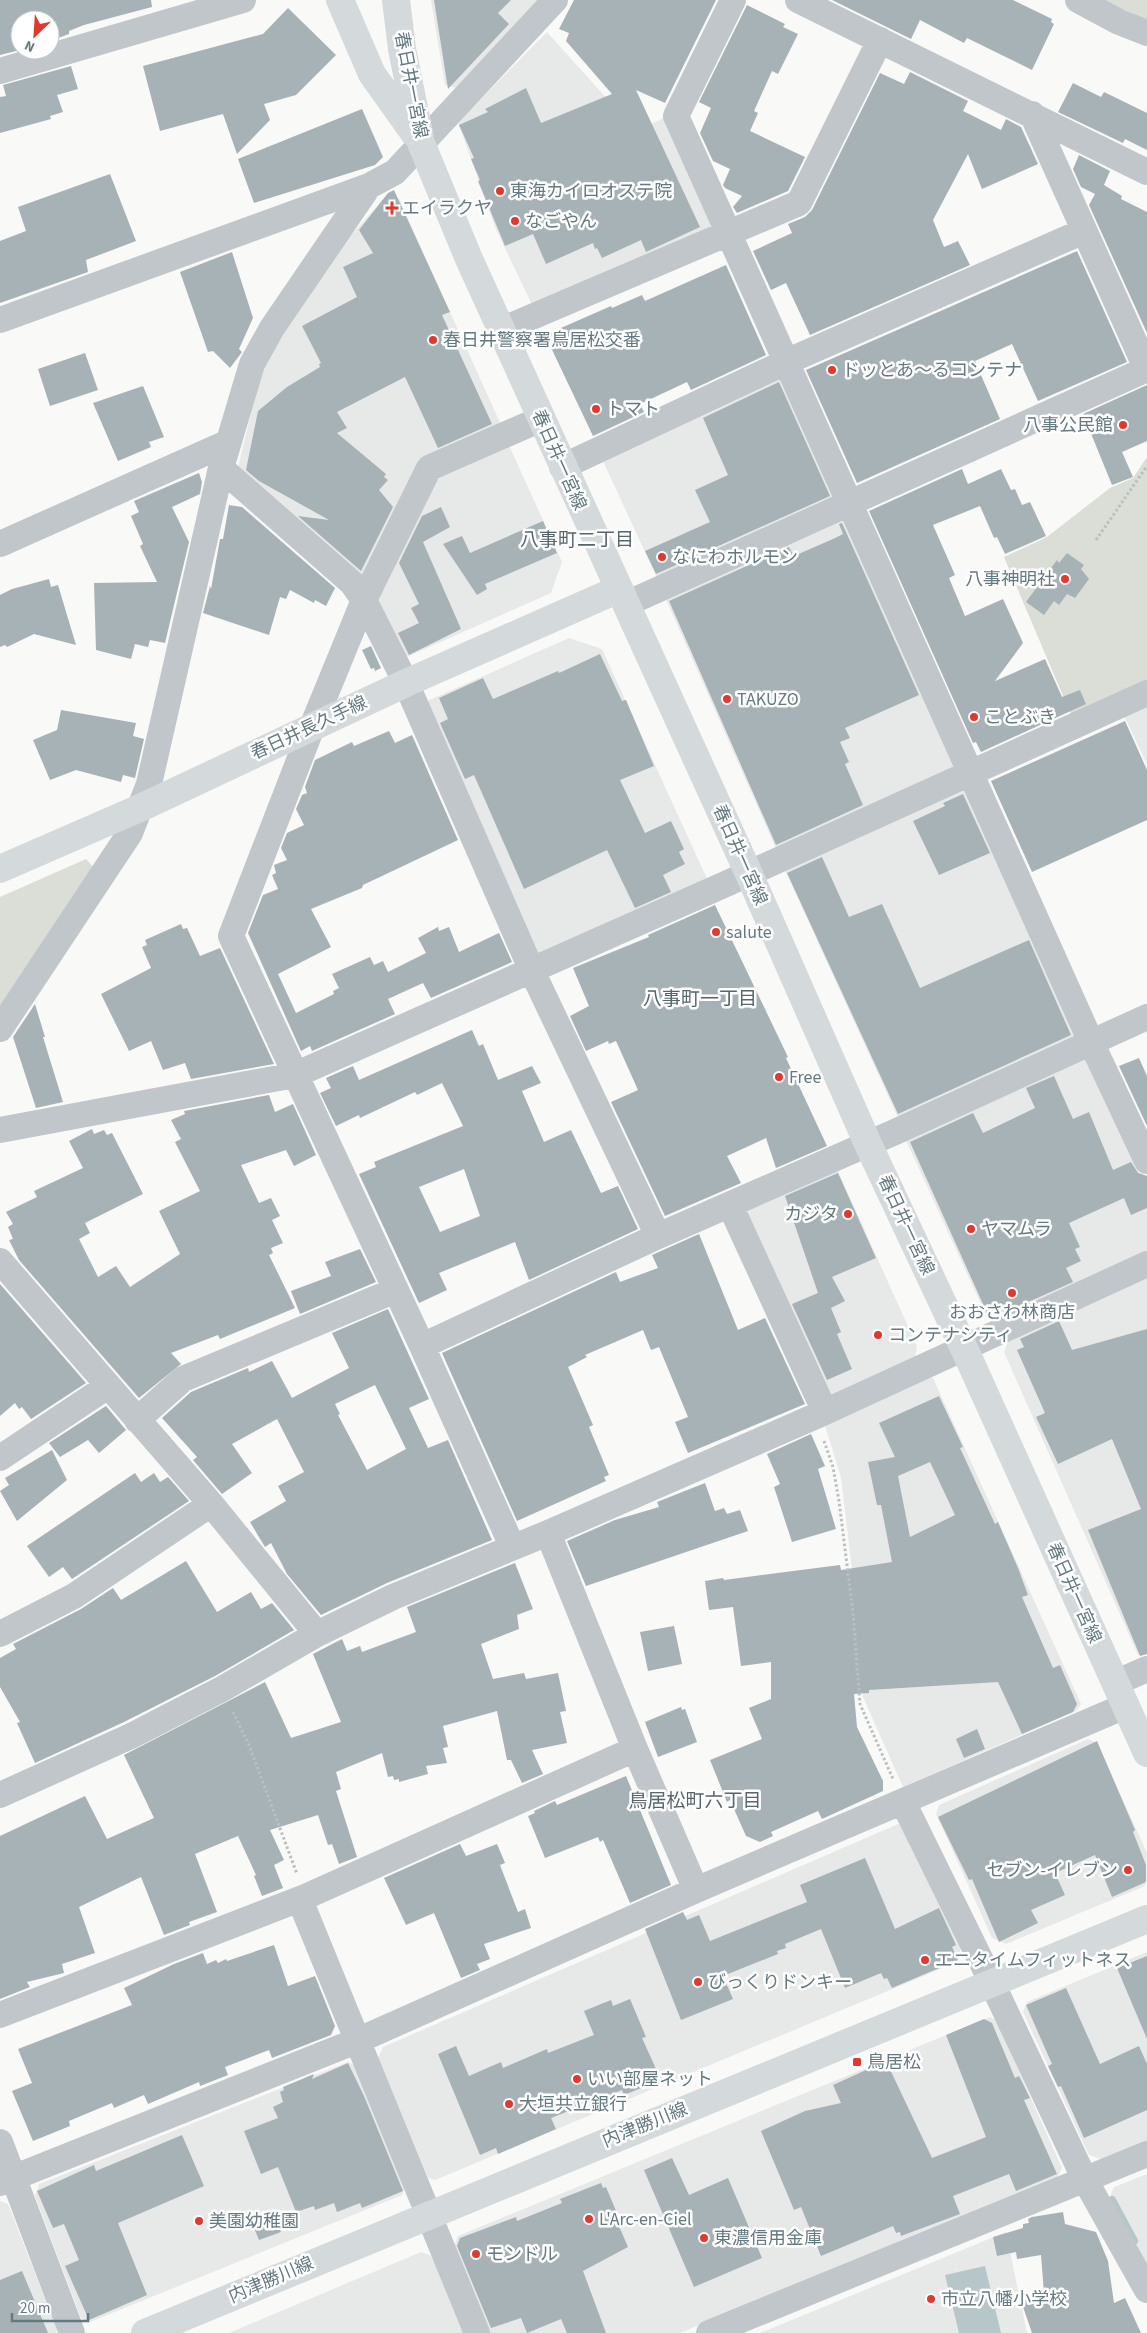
<svg xmlns="http://www.w3.org/2000/svg" width="1147" height="2333" viewBox="0 0 1147 2333" font-family="'Source Sans 3','Noto Sans JP',sans-serif">
	<style>
		.built { fill: #e7e9e8 }
		.green { fill: #daded6 }
		.water { fill: #b7c6c8 }
		.lines { fill: none; stroke-linecap: round; stroke-linejoin: round }
		.stream { stroke: #b7c6c8; stroke-width: 8 }
		.building { fill: #a7b2b6; fill-rule: evenodd }
		.path { stroke: #babfc1; stroke-width: 3; stroke-dasharray: 2.5 2.5; stroke-linecap: butt }
		.minor { stroke: #c0c6c9; stroke-width: 26 }
		.major { stroke: #d4d9dc; stroke-width: 28 }
		.poi-dot { fill: #e2382d; stroke: #fff; stroke-width: 2 }
		.labels { text-anchor: middle; dominant-baseline: central; stroke-width: 5; stroke-linejoin: round; paint-order: stroke }
		.street-label { font-size: 18px; fill: #647a81; stroke: #fff }
		.poi-label { font-size: 18px; fill: #647a81; stroke: #fff; text-anchor: start }
		.neighbourhood-label { font-size: 19px; fill: #56666c; stroke: #fff }
	</style>
	<rect width="100%" height="100%" fill="#f9f9f7"/>
	<!-- built -->
	<path class="built" d="M431 0H539L456 88 445 85Z
		M547 32 636 131 666 117 716 224 534 309 495 227 458 122Z
		M389 193 399 199 502 427 426 461 367 580 237 472 262 367 272 348 344 243Z
		M779 374 838 497 659 582 601 457Z
		M507 441 562 562 551 593 402 659 373 599 436 473Z
		M842 514 959 765 778 853 664 595Z
		M569 638 602 649 709 883 536 957 427 701Z
		M1147 704V764L1124 716Z
		M964 787 1078 1042 900 1122 784 868Z
		M1082 1055 1092 1057 1147 1179V1252L1002 1317 985 1313 904 1136Z
		M836 1167 917 1346 915 1358 827 1398 745 1208Z
		M1147 1276V1652L1138 1655 1004 1352 1009 1339Z
		M924 1377 933 1378 1081 1704 1076 1711 903 1787 863 1697 852 1570 841 1478 824 1422Z
		M1088 1739 1097 1743 1147 1853 1145 1886 1006 1944 992 1938 936 1814 939 1805Z
		M898 1824 908 1828 961 1948 957 1962 435 2180 428 2178 378 2058 383 2047Z
		M1147 1952V2141L1101 2159 1089 2155 1023 2012 1027 2002Z
		M990 2017 996 2020 1062 2168 1058 2177 680 2333H489L454 2246 458 2236Z
		M348 2062 357 2066 405 2187 402 2195 90 2322 81 2318 35 2196 39 2184Z
		M1147 2174V2270L1109 2199 1114 2187Z
		M0 2201 8 2204 57 2330 55 2333H0Z
		M1006 2232 1027 2333H760Z
		M421 2252 433 2256 464 2333H229Z"/>
	<!-- green -->
	<path class="green" d="M1100 0H1147V20Z
		M1147 457V683L1072 717 1004 557 1047 537 1110 488 1133 478Z
		M86 859 95 869 0 1007V897Z"/>
	<!-- water -->
	<path class="water" d="M985 2266 1001 2333H959L945 2275Z"/>
	<g class="lines">
		<!-- stream -->
		<path class="stream" d="M1112 2200 1134 2241"/>
	</g>
	<!-- building -->
	<path class="building" d="M0 0H151L152 7 84 25 69 31V34L50 41V20H20V50L0 55Z
		M434 0H511L498 13 509 24 448 89Z
		M574 0H716L665 103 636 90 700 227 646 252 641 240 602 258 597 248 595 249 593 243 546 264 533 234 505 246 478 181 480 180 471 159 474 158 459 125 488 112 485 109 526 88 541 123 612 94 566 41 569 33 559 29Z
		M832 0H1013L1052 19 1051 22 1054 24 1032 70 967 38 964 43 920 20 911 39Z
		M747 5 785 24 783 27 798 34 778 74 772 71 754 111 758 113 750 131 805 157 788 191 737 213 733 207 742 196 725 188 723 185 730 169 713 161 700 133 711 108 699 102Z
		M288 8 336 55 296 95 264 104 270 120 237 154 223 114 160 131 143 66 263 34Z
		M71 66 78 89 57 95 63 112 50 116 51 119 0 133V97L6 96 3 85Z
		M910 72 968 101 963 111 1001 130 1006 119 1021 127 1038 164 982 189 968 154 933 220 944 247 958 241 970 265 810 335 786 283 771 290 753 251 792 233 788 224 805 217 812 210 880 73 904 84Z
		M1073 83 1101 97 1104 92 1147 113V150L1125 139 1123 143 1058 112Z
		M362 109 383 157 375 165 254 203 238 159Z
		M1079 155 1110 171 1104 185 1122 196 1121 199 1147 212V333L1089 205 1095 194 1081 187 1073 169Z
		M110 174 136 241 86 260 88 272 0 303V241L26 231 18 207Z
		M394 190 450 312 442 315 492 424 438 448 405 377 337 412 347 428 337 433 386 474 384 477 388 480 379 490 393 507 361 571 298 516 329 520 259 481 246 470 258 411 287 387 320 367 319 364 321 363 302 326 357 297 343 267 373 253 359 230 388 193Z
		M1077 251 1127 362 1038 401 1012 344 975 361 1000 419 857 483 806 370Z
		M232 252 253 318 239 349 242 352 230 368 213 351 208 352 180 272Z
		M726 265 766 355 691 390 687 382 640 404 644 412 593 436 545 335 611 306 612 308 642 295 645 301Z
		M85 353 98 390 50 406 38 369Z
		M779 382 830 496 656 574 645 551 710 522 695 490 728 475 703 418Z
		M1147 385V441L1122 452 1133 477 1112 485 1083 414Z
		M143 386 164 437 149 442 151 447 118 461 93 403Z
		M962 469 968 484 1001 469 1011 490 1015 489 1022 505 1030 502 1046 536 1005 554 997 537 994 538 980 506 933 525 955 575 949 578 965 616 1003 599 1023 643 995 681 1045 659 1062 697 1080 690 1086 704 981 752 976 742 973 743 869 511Z
		M199 473 202 482 200 494 172 507 189 542 165 643 150 640 148 647 135 644 131 659 96 650 94 583 157 582 140 546 143 544 131 516 139 512 134 501Z
		M229 505 242 507 335 588 326 606 315 600 314 603 290 590 286 599 280 597 269 635 203 613 210 586 211 589 220 539H223Z
		M441 507 450 527 423 542 461 629 409 655 398 633 419 623 411 608 419 604 399 563 422 516Z
		M543 521 557 553 485 584 487 589 477 595 443 544 462 536 470 553Z
		M842 523 919 695 845 728 850 738 840 742 849 762 845 764 863 805 776 845 669 601 789 547 794 556 833 539 843 534 839 524Z
		M1067 553 1084 565 1081 569 1089 579 1075 598 1067 594 1059 605 1054 601 1044 615 1026 602 1057 560 1059 563Z
		M49 579 51 587 58 585 76 645 34 634 7 647 5 645 0 647V595L12 589Z
		M371 646 381 668 375 671 374 668 371 669 362 650Z
		M600 654 622 701 626 700 654 766 620 780 645 833 671 821 684 849 679 852 685 864 663 875 671 892 635 908 607 850 524 889 474 775 465 779 440 723 448 719 439 698 483 678 493 699 558 671 559 673Z
		M61 710 136 723 133 736 144 739 135 778 123 775 121 782 76 770 50 780 33 740 57 730Z
		M1125 721 1147 770V820L1032 872 991 781Z
		M389 731 395 743 412 735 458 840 363 885 362 888 311 909 331 947 278 974 296 1013 334 994 333 991 339 988 332 974 370 957 374 965 383 961 388 972 426 953 418 938 438 927 439 931 449 927 459 952 499 933 512 962 431 998 423 983 388 999 395 1014 312 1051 310 1046 301 1051 248 933 263 895 278 889 272 875 276 873 274 865 287 860 281 848 287 833 304 825 296 809 302 795 307 793 305 787 315 760 352 742 354 746Z
		M963 794 990 853 939 875 913 821 945 806 943 803Z
		M822 857 849 917 882 904 920 988 1029 940 1071 1035 898 1114 787 873Z
		M715 905 788 1057 786 1058 827 1146 776 1168 766 1138 727 1156 741 1183 665 1216 611 1102 638 1090 616 1041 609 1044 608 1041 586 1051 570 1016 589 1006 573 968 649 937 648 935Z
		M181 924 183 929 187 928 200 956 220 948 274 1064 191 1079 185 1063 163 1070 151 1041 129 1051 101 994 151 968 142 947 147 945 145 940Z
		M35 1004 45 1037H43L63 1102 36 1108 13 1037Z
		M472 1030 479 1046 483 1044 498 1080 532 1066 541 1083 522 1091 544 1142 571 1130 601 1193 618 1186 638 1229 529 1280 515 1242 439 1273 447 1290 419 1303 359 1174 376 1167 374 1162 463 1126 442 1083 417 1095 415 1092 360 1118 359 1115 336 1126 320 1093 331 1088 326 1078 353 1066 359 1080ZM464 1169 480 1216 440 1232 419 1187Z
		M1139 1058 1147 1076V1126L1119 1066Z
		M1054 1076 1073 1119 1089 1112 1113 1170 1131 1162 1138 1173 1147 1176V1208L1131 1215 1124 1198 1069 1223 1080 1247 1075 1249 1081 1261 1066 1268 1073 1282 1004 1313 1001 1307 987 1313 910 1142 973 1113 983 1133 1035 1108 1026 1088Z
		M269 1095 275 1112 293 1104 316 1155 294 1166 286 1150 241 1165 259 1203 271 1198 280 1216 272 1220 283 1243 271 1248 273 1253 269 1255 295 1308 220 1339 218 1335 171 1353 181 1364 139 1398 19 1260 9 1240 13 1239 8 1227 13 1224 6 1212 37 1197 34 1191 83 1168 69 1141 92 1129 94 1134 104 1130 107 1135 112 1133 143 1194 85 1223 90 1233 79 1239 98 1277 116 1266 130 1287 180 1254 159 1211 200 1191 175 1142 181 1139 171 1120 185 1114 184 1111Z
		M838 1173 876 1258 832 1277 845 1301 831 1308 841 1332 837 1334 852 1369 827 1380 792 1304 818 1293 785 1196Z
		M699 1234 738 1330 765 1318 805 1404 688 1453 675 1422 688 1417 659 1347 651 1350 643 1330 585 1355 587 1357 568 1367 593 1425 589 1427 609 1475 604 1477 606 1481 517 1521 442 1353 616 1272 620 1282 658 1268 652 1255Z
		M360 1249 376 1282 300 1314 291 1291 331 1276 325 1262Z
		M0 1284 86 1383 31 1419 22 1407 19 1409 15 1403 0 1416Z
		M388 1309 429 1399 409 1408 428 1448 448 1440 492 1540 387 1583 321 1615 287 1574 271 1543 265 1547 250 1522 286 1501 278 1486 304 1472 277 1419 232 1444 252 1473 222 1494 193 1460 197 1457 162 1418 191 1392 248 1368 249 1372 272 1361 292 1398 349 1368 332 1333ZM375 1385 406 1449 367 1470 338 1415 340 1414 335 1404Z
		M1059 1321 1072 1350 1147 1329V1654L1140 1656 1088 1530 1141 1509 1112 1439 1058 1464 1036 1417 1045 1413 1017 1350 1024 1347 1020 1339Z
		M939 1396 963 1447 960 1448 995 1524 998 1522 1018 1568 1028 1595 1022 1597 1053 1668 1060 1665 1077 1704 1073 1712 1022 1734 998 1682 869 1690V1693L854 1694 857 1727 883 1781V1791L822 1819 818 1811 771 1832 773 1836 760 1842 746 1836 730 1800 727 1802 710 1760 762 1739 749 1708 771 1699V1662L741 1666 733 1607 709 1610 705 1581 723 1578 724 1580 840 1565 841 1570 892 1562 881 1505H877L868 1462 895 1457 879 1423ZM930 1462 955 1515 910 1537 898 1476Z
		M106 1406 126 1430 99 1453 88 1440 60 1457 49 1443Z
		M811 1434 825 1466 818 1469 836 1529 792 1542 774 1487 780 1484 767 1454Z
		M52 1450 67 1480 17 1521 0 1491 9 1485 5 1478Z
		M135 1473 141 1482 154 1473 160 1482 168 1477 189 1501 72 1579 63 1567 49 1577 27 1546Z
		M705 1483 715 1511 724 1508 727 1514 740 1510 748 1531 586 1586 567 1541 615 1520 659 1507 657 1502Z
		M186 1561 217 1612 251 1592 261 1609 272 1603 294 1630 215 1676 124 1722 35 1763 17 1723 20 1722 0 1687V1658L16 1649 13 1644 81 1609 113 1588 121 1600Z
		M515 1563 533 1609 517 1615 519 1629 481 1644 493 1679 524 1673 526 1679 558 1673 566 1711 560 1712 567 1743 532 1750 543 1774 522 1783 511 1760H507L497 1711 443 1726 448 1747 443 1748 447 1763 426 1766 428 1774 399 1782V1779L394 1780 393 1776 388 1777 382 1753 336 1772 341 1789 336 1791 357 1857 339 1864 332 1844 328 1845 318 1815 270 1830 284 1860 274 1865 283 1888 262 1896 254 1876 256 1875 238 1836 195 1854 217 1912 189 1922 190 1925 164 1935 141 1877 79 1907 95 1953 62 1964 64 1973 27 1982 30 1987 0 1999V1836L85 1796 107 1839 154 1818 124 1755 265 1682 291 1738 341 1722 313 1654 342 1639 347 1651 360 1646 362 1652 416 1632 407 1607Z
		M674 1626 682 1664 648 1671 640 1632Z
		M681 1707 682 1710 685 1709 697 1742 658 1757 645 1722Z
		M977 1729 985 1749 964 1758 956 1739Z
		M1097 1741 1135 1830 1133 1832 1146 1865V1882L1112 1897 1095 1855 1055 1873 1065 1895 1031 1910 1038 1923 999 1942 972 1879 969 1880 938 1817Z
		M626 1776 671 1885 630 1903 603 1840 600 1842 598 1837 545 1858 528 1816 535 1813 534 1811 555 1801 557 1805Z
		M460 1844 466 1856 497 1844 505 1863 500 1865 518 1912 525 1909 531 1928 484 1944 490 1959 477 1964 480 1970 461 1978 434 1913 406 1925 384 1878Z
		M865 1858 895 1929 939 1908 956 1945 952 1947 958 1960 892 1988 887 1978 884 1979 881 1973 845 1988 821 1929 785 1944 786 1948 777 1951 778 1954 723 1976 733 1999 681 2020 645 1929 683 1912 687 1920 699 1915 710 1941 807 1902 800 1885Z
		M274 1945 288 1986 315 1976 335 2026 331 2035 272 2058 269 2050 225 2067 228 2075 200 2086 199 2082 148 2104 144 2095 114 2108 112 2103 69 2121 70 2126 33 2141 12 2091 32 2083 18 2049 132 2005 124 1988 174 1964 203 1953 207 1964 216 1960 218 1963 226 1959 227 1961Z
		M1147 1956V2039L1117 1968Z
		M1066 1988 1100 2064 1139 2046 1147 2064V2110L1084 2138 1061 2086 1058 2087 1048 2066 1052 2064 1026 2005Z
		M630 1999 646 2037 642 2038 661 2080 624 2095 622 2090 551 2118 556 2129 498 2154 496 2148 480 2155 438 2054 456 2046 469 2076 501 2062 503 2068 547 2049 548 2053 594 2035 584 2011 611 2000 613 2006Z
		M984 2019 992 2023 1015 2078 1019 2076 1030 2098 1024 2100 1057 2174 1016 2191 1009 2174 953 2196 960 2214 901 2236 900 2232 896 2233 893 2226 821 2256 801 2207 794 2210 761 2131 805 2111 841 2103 833 2085 886 2061 932 2158 986 2137 946 2035Z
		M348 2063 364 2096 403 2191 362 2208 360 2203 337 2212 334 2203 315 2210 314 2206 296 2212 278 2167 261 2174 244 2131 278 2118 273 2107 283 2102 280 2092 284 2090 283 2087 314 2074 312 2079Z
		M182 2135 204 2186 118 2223 147 2295 89 2320 65 2266 79 2260 64 2224 53 2228 37 2191 94 2165 96 2171Z
		M672 2158 689 2195 728 2178 762 2258 694 2287 644 2170Z
		M601 2183 603 2188 606 2187 622 2225 619 2226 628 2247 583 2271 606 2333H567L561 2319 527 2333 521 2318 491 2328 457 2246 460 2238 516 2217 517 2221 562 2203 560 2199Z
		M272 2212 281 2232 259 2240 251 2220Z
		M1063 2212 1065 2224 1096 2232 1108 2261 1114 2303 1125 2298 1141 2333H1032L1021 2301 1044 2293 1041 2255 1017 2259 1016 2252 997 2256 993 2237 1023 2228V2224L1029 2223 1028 2219 1032 2217Z
		M22 2271 48 2333H0V2280Z"/>
	<g class="lines">
		<!-- path -->
		<path class="path" d="M1096 540 1147 466
			M824 1441 833 1467 839 1501 853 1613 860 1704 893 1779
			M233 1712 249 1745 297 1874"/>
		<!-- minor -->
		<path class="minor" d="M733 0 676 116 1091 1042 1147 1161
			M798 0 1147 172
			M1078 0 1119 22 1147 33
			M0 71 243 0
			M1032 114 1147 370
			M0 320 369 186 395 172 555 0
			M501 330 799 203 880 40
			M562 467 786 362 1084 231
			M221 468 352 583 364 600 406 683 532 971 658 1236
			M0 544 227 443
			M626 604 1147 369
			M0 1029 130 833 149 784 221 468 252 364 272 328 369 186
			M0 1130 295 1075 719 887 1147 693
			M730 1205 825 1412
			M0 1261 211 1504 317 1634
			M422 1346 658 1236 895 1132 1147 1017
			M137 1420 183 1379 396 1290
			M0 1458 108 1386
			M548 1533 635 1749 696 1890
			M512 1546 422 1346 231 936 312 727 364 600 429 468 541 419
			M0 1634 74 1596 211 1504
			M1115 1683 1147 1669
			M0 1795 131 1736 222 1689 317 1634 393 1597 548 1533 816 1416 1147 1264
			M903 1802 992 1983 1084 2178 1147 2290
			M300 1900 477 2333
			M0 2015 305 1897 635 1749
			M0 2142 72 2333
			M0 2183 359 2040 696 1890 1125 1706
			M709 2333 1147 2154"/>
		<!-- major -->
		<path class="major" d="M340 0 372 74 414 133
			M396 0 402 49 421 143 469 259 749 874 868 1144 969 1359 1147 1753
			M0 869 140 808 406 683 619 589
			M145 2333 1147 1919"/>
	</g>
	<!-- markers -->
	<g class="poi-dot">
		<circle cx="500" cy="191" r="5"/>
		<path d="M389.5 200.5h5v5h5v5h-5v5h-5v-5h-5v-5h5z"/>
		<circle cx="515" cy="221" r="5"/>
		<circle cx="433" cy="340" r="5"/>
		<circle cx="832" cy="370" r="5"/>
		<circle cx="596" cy="409" r="5"/>
		<circle cx="1123" cy="425" r="5"/>
		<circle cx="662" cy="557" r="5"/>
		<circle cx="1065" cy="579" r="5"/>
		<circle cx="727" cy="699" r="5"/>
		<circle cx="974" cy="717" r="5"/>
		<circle cx="716" cy="932" r="5"/>
		<circle cx="779" cy="1077" r="5"/>
		<circle cx="848" cy="1214" r="5"/>
		<circle cx="971" cy="1229" r="5"/>
		<circle cx="1012" cy="1293" r="5"/>
		<circle cx="878" cy="1335" r="5"/>
		<circle cx="1128" cy="1870" r="5"/>
		<circle cx="925" cy="1960" r="5"/>
		<circle cx="698" cy="1982" r="5"/>
		<rect x="852" y="2057" width="10" height="10" rx="2.5"/>
		<circle cx="577" cy="2079" r="5"/>
		<circle cx="509" cy="2104" r="5"/>
		<circle cx="589" cy="2219" r="5"/>
		<circle cx="199" cy="2221" r="5"/>
		<circle cx="704" cy="2238" r="5"/>
		<circle cx="476" cy="2254" r="5"/>
		<circle cx="931" cy="2299" r="5"/>
	</g>
	<g class="labels">
		<!-- street labels -->
		<g class="street-label">
			<text transform="translate(411 85) rotate(79)">春日井一宮線</text>
			<text transform="translate(559 460) rotate(66)">春日井一宮線</text>
			<text transform="translate(309 728) rotate(-25)">春日井長久手線</text>
			<text transform="translate(740 855) rotate(66)">春日井一宮線</text>
			<text transform="translate(906 1225) rotate(65)">春日井一宮線</text>
			<text transform="translate(1074 1593) rotate(66)">春日井一宮線</text>
			<text transform="translate(645 2125) rotate(-22)">内津勝川線</text>
			<text transform="translate(271 2280) rotate(-23)">内津勝川線</text>
		</g>
		<!-- poi labels -->
		<g class="poi-label">
			<text x="510" y="191">東海カイロオステ院</text>
			<text x="402" y="208">エイラクヤ</text>
			<text x="525" y="221">なごやん</text>
			<text x="443" y="340">春日井警察署鳥居松交番</text>
			<text x="842" y="370">ドッとあ〜るコンテナ</text>
			<text x="606" y="409">トマト</text>
			<text x="1113" y="425" text-anchor="end">八事公民館</text>
			<text x="672" y="557">なにわホルモン</text>
			<text x="1055" y="579" text-anchor="end">八事神明社</text>
			<text x="737" y="699">TAKUZO</text>
			<text x="984" y="717">ことぶき</text>
			<text x="726" y="932">salute</text>
			<text x="789" y="1077">Free</text>
			<text x="838" y="1214" text-anchor="end">カジタ</text>
			<text x="981" y="1229">ヤマムラ</text>
			<text x="1012" y="1312" text-anchor="middle">おおさわ林商店</text>
			<text x="888" y="1335">コンテナシティ</text>
			<text x="1118" y="1870" text-anchor="end">セブン-イレブン</text>
			<text x="935" y="1960">エニタイムフィットネス</text>
			<text x="708" y="1982">びっくりドンキー</text>
			<text x="867" y="2062">鳥居松</text>
			<text x="587" y="2079">いい部屋ネット</text>
			<text x="519" y="2104">大垣共立銀行</text>
			<text x="599" y="2219">L'Arc-en-Ciel</text>
			<text x="209" y="2221">美園幼稚園</text>
			<text x="714" y="2238">東濃信用金庫</text>
			<text x="486" y="2254">モンドル</text>
			<text x="941" y="2299">市立八幡小学校</text>
		</g>
		<!-- neighbourhood labels -->
		<g class="neighbourhood-label">
			<text x="577" y="540">八事町二丁目</text>
			<text x="700" y="999">八事町一丁目</text>
			<text x="695" y="1801">鳥居松町六丁目</text>
		</g>
	</g>
	<!-- north arrow -->
	<g transform="translate(35 35) rotate(205)"><circle r="24" fill="#ffffff" stroke="#c1cacd"/>
	<path d="M0-4L9 19L0 12L-9 19Z" fill="#e2382d"/>
	<text y="-8" font-size="14" font-weight="bold" text-anchor="middle" fill="#647a81">N</text>
	</g>
	<!-- scale -->
	<path d="M12 2313v8h76v-8" fill="none" stroke="#647a81" stroke-width="2.5"/>
	<text x="20" y="2313" font-size="15" fill="#647a81" stroke="#ffffff" stroke-width="4" paint-order="stroke">20 m</text>
</svg>
